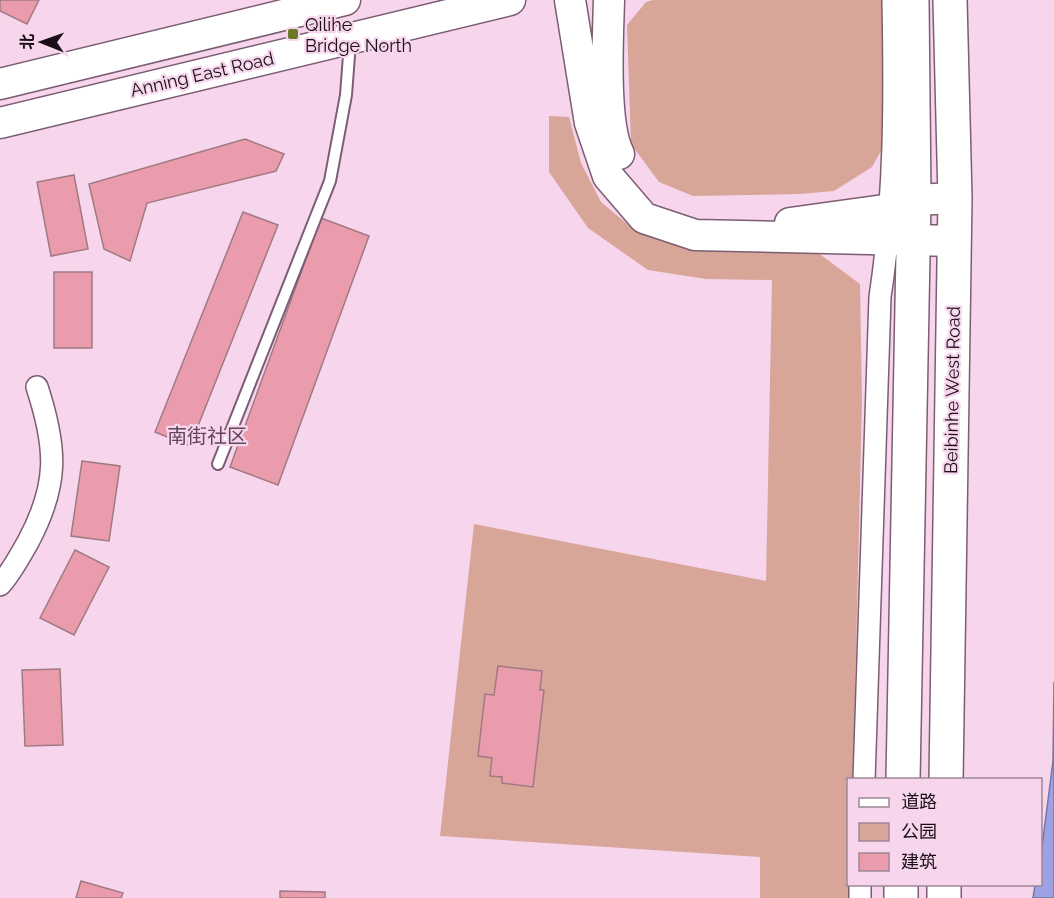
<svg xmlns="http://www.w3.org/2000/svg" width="1054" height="898" viewBox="0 0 1054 898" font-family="Raleway,'Noto Sans SC',sans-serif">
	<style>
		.green { fill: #d8a599 }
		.water { fill: #9ca2e4; stroke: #7576a6; stroke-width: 1.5 }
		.building { fill: #ea9cad; stroke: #a07a82; stroke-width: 1.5 }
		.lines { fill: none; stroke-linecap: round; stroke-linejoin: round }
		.lane-casing { stroke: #7b5e73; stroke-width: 14 }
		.street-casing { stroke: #7b5e73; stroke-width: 24 }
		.secondary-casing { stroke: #7b5e73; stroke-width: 33 }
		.primary-casing { stroke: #7b5e73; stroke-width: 36 }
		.lane { stroke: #fff; stroke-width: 10 }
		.street { stroke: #fff; stroke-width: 21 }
		.secondary { stroke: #fff; stroke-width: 30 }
		.primary { stroke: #fff; stroke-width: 33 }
		.poi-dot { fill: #6a7927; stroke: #f7d5ed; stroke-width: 2 }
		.labels { text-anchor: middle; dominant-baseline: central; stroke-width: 4.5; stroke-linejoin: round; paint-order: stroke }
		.poi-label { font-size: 18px; fill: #1a0f17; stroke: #f7d5ed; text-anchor: start }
		.street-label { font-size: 18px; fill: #1a0f17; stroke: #f7d5ed }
		.neighbourhood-label { font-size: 20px; fill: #62475b; stroke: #f7d5ed }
	</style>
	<rect width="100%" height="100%" fill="#f7d5ed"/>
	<!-- green -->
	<path class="green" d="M653 0H883L887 140 872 167 834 191 800 194 693 196 659 182 631 144 627 25 646 2Z
		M549 116 569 117 581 163 601 202 632 228 673 244 727 251 813 249 860 284 862 401 853 779 848 780 850 898H760V857L440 836 474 524 766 581 772 280 706 279 648 270 588 228 549 172Z"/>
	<!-- water -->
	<path class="water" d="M1054 682V898H1033L1035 885 1040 884 1041 855 1053 761Z"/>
	<!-- building -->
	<path class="building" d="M0 0H39L27 24 0 11Z
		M245 139 284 154 276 171 147 203 130 261 104 249 89 184Z
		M74 175 88 249 51 256 37 182Z
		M243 212 278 225 190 446 155 432Z
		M321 218 369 236 278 485 230 467Z
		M54 272H92V348H54Z
		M82 461 120 466 109 541 71 536Z
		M75 550 109 567 74 635 40 618Z
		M498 666 542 671 540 690H544L533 787 502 783V777L490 776 492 758 478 756 485 694 494 695Z
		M60 669 63 745 25 746 22 670Z
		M81 881 123 893 121 898H76Z
		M280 891 325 892V898H280Z"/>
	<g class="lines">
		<!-- lane casing -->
		<g class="lane-casing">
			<path id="lane" d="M218 464 330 181 346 95 350 42"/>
		</g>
		<!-- street casing -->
		<g class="street-casing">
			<path id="street" d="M0 585C11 573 20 556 28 542 59 484 57 448 37 387
				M864 780 880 297C895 198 895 100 893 0
				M860 898V884"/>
		</g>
		<!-- secondary casing -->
		<g class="secondary-casing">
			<path id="secondary" d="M570 0 590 123 608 176 644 218 695 235 955 241
				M609 0C608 37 603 124 619 154
				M0 84 345 0
				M0 123 510 0
				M790 223 891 209 914 200 955 198"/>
		</g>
		<!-- primary casing -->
		<g class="primary-casing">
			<path id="primary" d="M903 780 914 200 912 0
				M946 780 955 198 950 0
				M901 898V884
				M944 898V884"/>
		</g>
		<!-- lane -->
		<use href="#lane" class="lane"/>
		<!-- street -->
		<use href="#street" class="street"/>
		<!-- secondary -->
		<use href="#secondary" class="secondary"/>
		<!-- primary -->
		<use href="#primary" class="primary"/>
	</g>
	<!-- markers -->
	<rect class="poi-dot" x="287" y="28" width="12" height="12" rx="3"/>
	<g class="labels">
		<!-- poi labels -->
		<g class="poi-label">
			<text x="305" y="24">Qilihe<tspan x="305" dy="21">Bridge North</tspan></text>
		</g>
		<!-- street labels -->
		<g class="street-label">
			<text transform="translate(202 74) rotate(-13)">Anning East Road</text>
			<text transform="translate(952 390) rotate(-89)">Beibinhe West Road</text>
		</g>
		<!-- neighbourhood labels -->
		<g class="neighbourhood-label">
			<text x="207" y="436">南街社区</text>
		</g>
	</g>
	<!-- legend -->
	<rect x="847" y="778" width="195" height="108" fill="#f7d5ed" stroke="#9f8697" stroke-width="1.5"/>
	<rect x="859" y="798" width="30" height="9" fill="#ffffff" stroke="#9f8697" stroke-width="1.5"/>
	<text x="901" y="808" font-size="18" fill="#1a0f17">道路</text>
	<rect x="859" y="823" width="30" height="18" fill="#d8a599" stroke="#9f8697" stroke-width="1.5"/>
	<text x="901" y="838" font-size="18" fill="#1a0f17">公园</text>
	<rect x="859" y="853" width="30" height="18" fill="#ea9cad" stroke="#9f8697" stroke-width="1.5"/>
	<text x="901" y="868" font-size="18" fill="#1a0f17">建筑</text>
	<!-- north arrow -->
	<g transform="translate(42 42) rotate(271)" stroke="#f7d5ed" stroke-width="4.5" paint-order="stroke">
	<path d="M0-4.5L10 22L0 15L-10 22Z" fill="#1a0f17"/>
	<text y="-9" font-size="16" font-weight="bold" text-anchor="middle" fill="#1a0f17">北</text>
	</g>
</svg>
